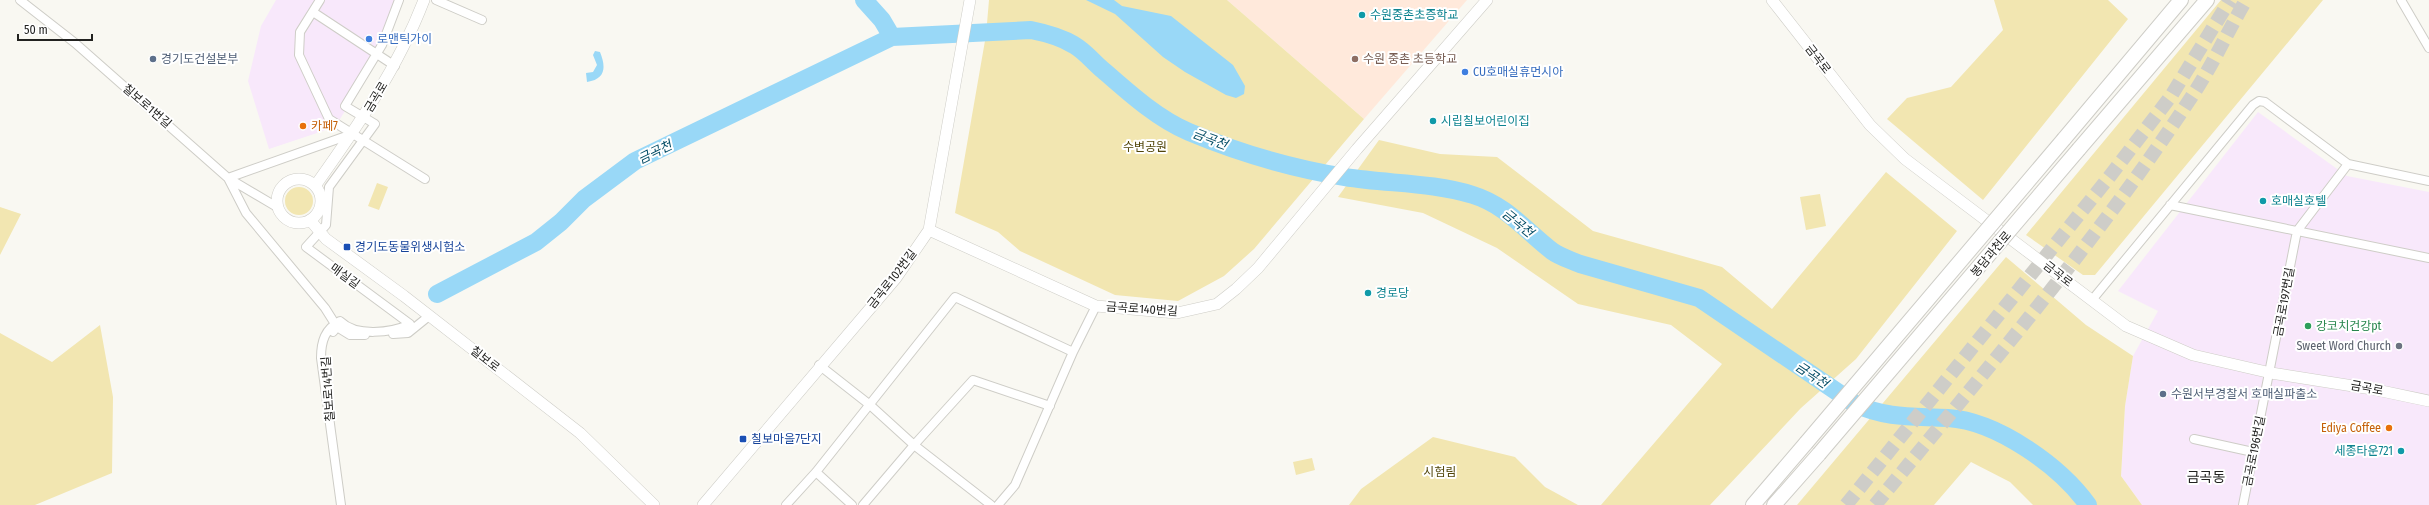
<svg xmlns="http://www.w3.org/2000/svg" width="2429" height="505" viewBox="0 0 2429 505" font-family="'Fira Sans Condensed','Noto Sans KR',sans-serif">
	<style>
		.commercial { fill: #f8e8fb }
		.education { fill: #ffe9db }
		.green { fill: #f2e6b1 }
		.water { fill: #99d8f7 }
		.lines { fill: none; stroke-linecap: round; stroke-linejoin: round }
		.river { stroke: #99d8f7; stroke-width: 18 }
		.highway-tunnel { stroke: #cecdc8; stroke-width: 14; stroke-dasharray: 14 7; stroke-linecap: butt }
		.street-casing { stroke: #cecdc7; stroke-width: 10 }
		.secondary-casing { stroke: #cecdc7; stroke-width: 12 }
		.highway-casing { stroke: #cecdc7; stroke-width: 16 }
		.street { stroke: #fff; stroke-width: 8 }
		.secondary { stroke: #fff; stroke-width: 11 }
		.highway { stroke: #fff; stroke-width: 14 }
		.highway-bridge-casing { stroke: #cecdc7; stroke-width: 16; stroke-linecap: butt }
		.highway-bridge { stroke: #fff; stroke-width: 14 }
		.culture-dot { fill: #0f9aa8; stroke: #fff; stroke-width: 1.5 }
		.shop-dot { fill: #3f7fe0; stroke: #fff; stroke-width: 1.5 }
		.service-dot { fill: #5c6f8a; stroke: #fff; stroke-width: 1.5 }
		.education-dot { fill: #8d6e63; stroke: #fff; stroke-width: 1.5 }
		.food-dot { fill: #e8710a; stroke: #fff; stroke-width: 1.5 }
		.transit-dot { fill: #1a4fb4; stroke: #fff; stroke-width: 1.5 }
		.leisure-dot { fill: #2e9e5b; stroke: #fff; stroke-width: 1.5 }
		.worship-dot { fill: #6b7280; stroke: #fff; stroke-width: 1.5 }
		.labels { text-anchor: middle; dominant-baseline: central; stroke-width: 4; stroke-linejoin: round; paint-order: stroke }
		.culture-label { font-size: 12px; fill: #0d838f; stroke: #fff; text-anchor: start }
		.shop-label { font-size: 12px; fill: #366cbe; stroke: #fff; text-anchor: start }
		.service-label { font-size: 12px; fill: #4e5e75; stroke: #fff; text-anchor: start }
		.education-label { font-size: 12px; fill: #785e54; stroke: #fff; text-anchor: start }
		.street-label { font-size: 12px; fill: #222220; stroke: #fff }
		.food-label { font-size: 12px; fill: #c56008; stroke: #fff; text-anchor: start }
		.park-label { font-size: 12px; fill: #52460a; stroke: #fff }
		.transit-label { font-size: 12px; fill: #164399; stroke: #fff; text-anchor: start }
		.leisure-label { font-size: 12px; fill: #27864d; stroke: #fff; text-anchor: start }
		.worship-label { font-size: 12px; fill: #5b616d; stroke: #fff; text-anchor: end }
		.water-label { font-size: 13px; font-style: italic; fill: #024b64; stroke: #fff }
		.quarter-label { font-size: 14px; fill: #222220; stroke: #fff }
	</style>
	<rect width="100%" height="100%" fill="#f9f8f2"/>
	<!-- commercial -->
	<path class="commercial" d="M276 0H401L386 45 335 127 269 149 248 81 261 26Z
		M2258 112 2347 176 2429 192V505H2142L2121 476 2125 406 2133 356 2158 311 2118 291Z"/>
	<!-- education -->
	<path class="education" d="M1227 0H1467L1364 119Z"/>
	<!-- green -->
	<path class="green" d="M989 0H1227L1364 119 1254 249 1224 276 1178 301 1115 295 1020 251 998 232 955 213 986 35Z
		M1994 0H2108L2128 19 1983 200 1887 119 1907 98 1951 87 2003 30Z
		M2221 0H2323L2095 275H2083L2026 235Z
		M1379 140 1440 154 1497 157 1593 231 1722 267 1772 309 1886 172 1957 231 1856 359 1801 408 1710 505H1601L1722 364 1671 325 1578 304 1497 248 1423 213 1338 197Z
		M377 183 388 187 379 210 368 206Z
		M285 201a14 14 0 1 1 28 0a14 14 0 1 1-28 0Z
		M1820 194 1826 226 1806 230 1800 197Z
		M0 207 21 214 0 255Z
		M2006 257 2086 325 2133 356 2125 406 2121 476 2142 505H2033L2010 482 1971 462 1934 505H1797Z
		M100 325 113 397 112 473 35 505H0V333L52 362Z
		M1433 437 1515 457 1545 487 1578 505H1349L1361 489Z
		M1312 458 1315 470 1296 475 1293 462Z"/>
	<!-- water -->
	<path class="water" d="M1086 0H1114L1122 6 1171 16 1233 65 1245 86 1244 94 1236 98 1226 95 1185 72 1163 57 1115 14Z
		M595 51 600 52C606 67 606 79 587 82L586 73 593 72 597 65 593 55Z"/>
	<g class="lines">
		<!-- river -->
		<path class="river" d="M864 0 882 20 892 37
			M437 294 536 242 561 222 584 199 635 161 892 37 1031 30C1046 33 1061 37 1074 45 1086 52 1094 63 1104 71 1129 93 1158 119 1189 132 1239 153 1291 168 1345 177 1387 184 1432 182 1473 195 1506 205 1526 231 1552 251 1560 257 1571 260 1580 264L1699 298 1855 404C1888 419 1914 416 1948 418 1997 421 2060 466 2088 505"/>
		<!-- highway-tunnel -->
		<path class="highway-tunnel" d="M1846 505 2110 176 2171 96 2230 0
			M1875 505C1985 371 2099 239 2194 93 2213 64 2228 31 2246 0"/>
		<!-- street casing -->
		<g class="street-casing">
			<path id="street" d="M20 0 75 43 228 178 277 207
				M320 0 300 32 299 55 329 119 425 179
				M436 0 482 20
				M2401 0 2429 48
				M313 12 395 66
				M2170 205 2429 258
				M2092 300 2253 105 2259 101 2265 102 2348 164 2429 181
				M337 327 325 308 246 213 228 178 352 134
				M333 332 337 327 350 335H365
				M393 334 408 333 429 316
				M819 365 870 405 914 445 863 505
				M2194 439 2253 452
				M816 472 852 505
				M341 505 321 358C321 341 325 329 340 321 356 337 391 333 410 324L306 247 326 225 329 187 375 124 345 106 382 45 399 0
				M786 505 816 472 955 297 1073 352
				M991 505 914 445 973 380 1050 406
				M998 505 1015 485 1073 352 1096 306
				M2243 505 2297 231 2348 164"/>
		</g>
		<!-- secondary casing -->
		<g class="secondary-casing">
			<path id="secondary" d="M1772 0 1870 125 1905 159 2126 326 2193 355 2271 373 2372 389 2429 401
				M277 201a22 22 0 1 1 44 0a22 22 0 1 1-44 0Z
				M315 186C357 127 398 68 424 0
				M310 220 326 239 404 296 580 433 654 505
				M929 230 1096 306 1177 313 1217 304 1236 289 1258 268 1357 149 1487 0
				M703 505 896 278 929 230 970 0"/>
		</g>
		<!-- highway casing -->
		<g class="highway-casing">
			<path id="highway" d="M2064 139 2181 0
				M2079 149 2207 0
				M1753 505 1806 443
				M1774 505 1819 454"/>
		</g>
		<!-- street -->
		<use href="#street" class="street"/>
		<!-- secondary -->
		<use href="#secondary" class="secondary"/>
		<!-- highway -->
		<use href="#highway" class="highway"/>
		<!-- highway-bridge casing -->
		<g class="highway-bridge-casing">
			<path id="highway-bridge" d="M1806 443 2064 139
				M1819 454 2079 149"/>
		</g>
		<!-- highway-bridge -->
		<use href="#highway-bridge" class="highway-bridge"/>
	</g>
	<!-- markers -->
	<g class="culture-dot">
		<circle cx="1362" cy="15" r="4"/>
		<circle cx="1433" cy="121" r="4"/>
		<circle cx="2263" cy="201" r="4"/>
		<circle cx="1368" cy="293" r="4"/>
		<circle cx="2401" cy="451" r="4"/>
	</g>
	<g class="shop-dot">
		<circle cx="369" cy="39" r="4"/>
		<circle cx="1465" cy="72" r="4"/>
	</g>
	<g class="service-dot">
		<circle cx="153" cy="59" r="4"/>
		<circle cx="2163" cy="394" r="4"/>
	</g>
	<circle class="education-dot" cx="1355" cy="59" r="4"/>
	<g class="food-dot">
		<circle cx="303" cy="126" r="4"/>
		<circle cx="2389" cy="428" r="4"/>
	</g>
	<g class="transit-dot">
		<rect x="343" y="243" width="8" height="8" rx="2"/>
		<rect x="739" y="435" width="8" height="8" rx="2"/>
	</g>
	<circle class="leisure-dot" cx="2308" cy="326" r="4"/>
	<circle class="worship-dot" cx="2399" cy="346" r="4"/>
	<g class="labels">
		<!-- culture labels -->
		<g class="culture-label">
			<text x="1370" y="15">수원중촌초증학교</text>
			<text x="1441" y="121">시립칠보어린이집</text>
			<text x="2271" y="201">호매실호텔</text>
			<text x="1376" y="293">경로당</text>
			<text x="2393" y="451" text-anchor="end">세종타운721</text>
		</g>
		<!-- shop labels -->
		<g class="shop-label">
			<text x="377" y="39">로맨틱가이</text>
			<text x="1473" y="72">CU호매실휴먼시아</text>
		</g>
		<!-- service labels -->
		<g class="service-label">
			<text x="161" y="59">경기도건설본부</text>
			<text x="2171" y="394">수원서부경찰서 호매실파출소</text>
		</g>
		<!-- education labels -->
		<g class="education-label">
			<text x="1363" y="59">수원 중촌 초등학교</text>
		</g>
		<!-- street labels -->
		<g class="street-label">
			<text transform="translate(1818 59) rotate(52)">금곡로</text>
			<text transform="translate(376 97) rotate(-59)">금곡로</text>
			<text transform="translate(147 106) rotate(41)">칠보로1번길</text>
			<text transform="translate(1991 254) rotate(-50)">봉담과천로</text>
			<text transform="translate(2058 274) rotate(38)">금곡로</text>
			<text transform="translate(345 276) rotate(36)">매실길</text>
			<text transform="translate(892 279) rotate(-52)">금곡로102번길</text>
			<text transform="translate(2284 302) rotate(-80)">금곡로197번길</text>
			<text transform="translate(1142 309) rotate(4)">금곡로140번길</text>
			<text transform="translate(485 359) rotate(38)">칠보로</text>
			<text transform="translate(2367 388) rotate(10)">금곡로</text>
			<text transform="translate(328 389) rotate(-94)">칠보로14번길</text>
			<text transform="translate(2254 451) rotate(-79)">금곡로196번길</text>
		</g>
		<!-- food labels -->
		<g class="food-label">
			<text x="311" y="126">카페7</text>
			<text x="2381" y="428" text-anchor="end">Ediya Coffee</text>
		</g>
		<!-- park labels -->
		<g class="park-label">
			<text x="1145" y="147">수변공원</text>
			<text x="1440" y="472">시험림</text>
		</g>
		<!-- transit labels -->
		<g class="transit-label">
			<text x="355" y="247">경기도동물위생시험소</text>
			<text x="751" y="439">칠보마을7단지</text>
		</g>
		<!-- leisure labels -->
		<g class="leisure-label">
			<text x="2316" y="326">강코치건강pt</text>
		</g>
		<!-- worship labels -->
		<g class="worship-label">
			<text x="2391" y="346">Sweet Word Church</text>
		</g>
		<!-- water labels -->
		<g class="water-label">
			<text transform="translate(1210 139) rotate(21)">금곡천</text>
			<text transform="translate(655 152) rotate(-26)">금곡천</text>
			<text transform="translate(1518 223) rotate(39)">금곡천</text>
			<text transform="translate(1812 375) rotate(34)">금곡천</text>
		</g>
		<!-- quarter labels -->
		<g class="quarter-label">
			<text x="2206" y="477">금곡동</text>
		</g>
	</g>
	<!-- scale -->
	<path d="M18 34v6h74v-6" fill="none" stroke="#222220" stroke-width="2"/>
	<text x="24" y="34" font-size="12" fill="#222220" stroke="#ffffff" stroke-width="3" paint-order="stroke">50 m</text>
</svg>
